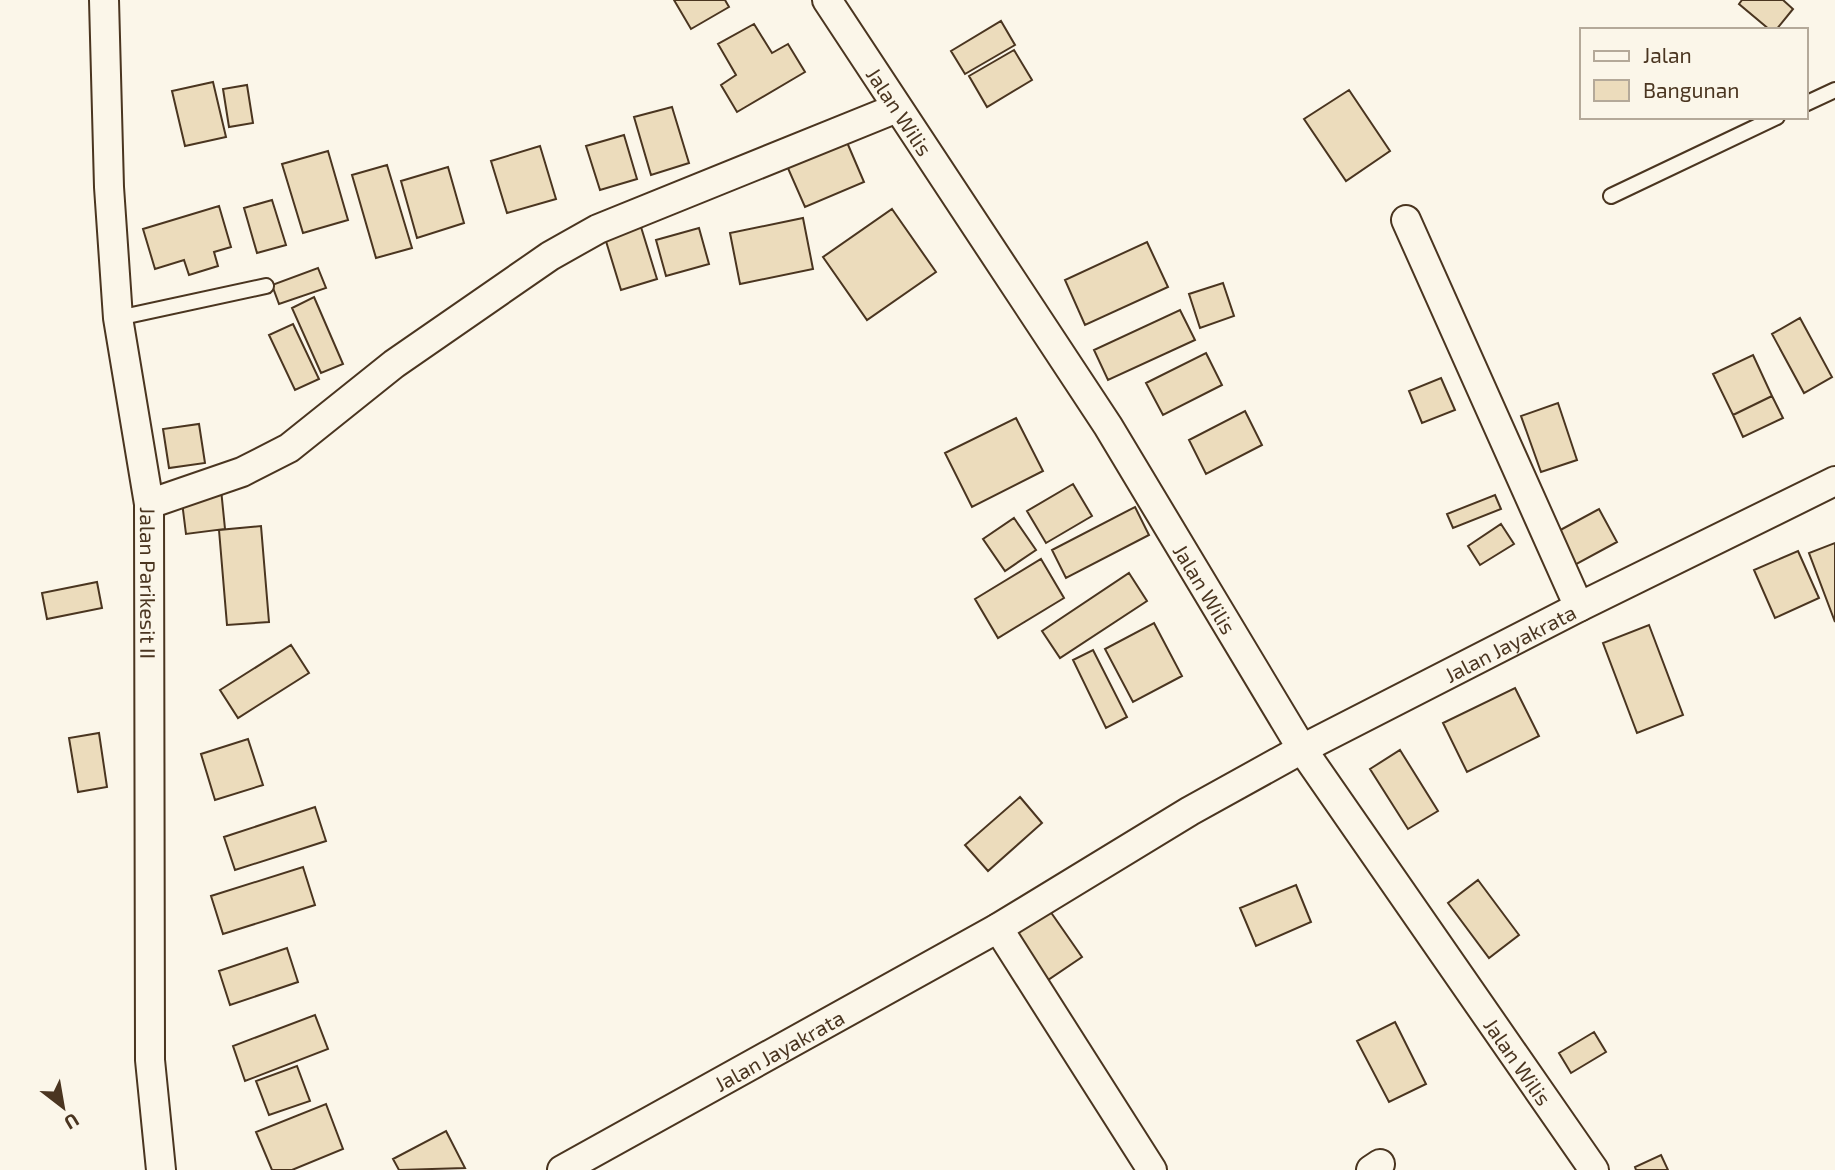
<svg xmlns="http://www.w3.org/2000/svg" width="1835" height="1170" viewBox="0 0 1835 1170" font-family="'Exo 2',sans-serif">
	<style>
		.building { fill: #ecdcbc; stroke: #4a3520; stroke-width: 2 }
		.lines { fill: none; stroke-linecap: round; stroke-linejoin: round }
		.service-casing { stroke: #4a3520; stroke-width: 18 }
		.minor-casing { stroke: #4a3520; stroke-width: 32 }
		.service { stroke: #fbf6e9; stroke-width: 14 }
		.minor { stroke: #fbf6e9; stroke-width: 28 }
		.labels { text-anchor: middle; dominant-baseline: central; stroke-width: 5; stroke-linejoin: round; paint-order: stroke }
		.street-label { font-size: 21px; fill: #4a3520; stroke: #fbf6e9 }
	</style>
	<rect width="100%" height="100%" fill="#fbf6e9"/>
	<!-- building -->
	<path class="building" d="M674 0H725L729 7 691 29Z
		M1742 0H1783L1793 9 1776 30H1770L1739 4Z
		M1001 21 1015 45 965 74 951 51Z
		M754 24 772 53 788 44 805 72 737 112 721 85 736 75 718 44Z
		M1014 50 1032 80 987 107 969 76Z
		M213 82 226 137 185 146 172 91Z
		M247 85 253 123 229 127 223 89Z
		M1349 90 1390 151 1346 181 1304 119Z
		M672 107 689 163 651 175 634 117Z
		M624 135 637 179 600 190 586 146Z
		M846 140 864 182 805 207 787 166Z
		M540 146 556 199 507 213 491 161Z
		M328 151 348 220 303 233 282 164Z
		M387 165 412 248 376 258 352 175Z
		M448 167 464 223 417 238 401 181Z
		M272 200 286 245 257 253 244 208Z
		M219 206 231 247 214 252 218 266 189 275 184 260 155 269 143 229Z
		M892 209 936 272 867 320 823 257Z
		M803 218 813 269 740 284 730 233Z
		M641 227 657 279 621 290 605 238Z
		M699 228 709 264 666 276 656 240Z
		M1147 242 1168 287 1085 325 1065 280Z
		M318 268 326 288 279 304 272 285Z
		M1223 283 1234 316 1200 328 1189 294Z
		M314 297 343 364 321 373 292 308Z
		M1180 310 1195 340 1108 380 1094 350Z
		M1800 318 1832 377 1804 393 1772 334Z
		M293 324 319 379 295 390 269 335Z
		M1206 353 1222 385 1163 415 1146 383Z
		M1753 355 1772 396 1733 415 1713 374Z
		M1441 378 1455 410 1422 423 1409 391Z
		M1772 396 1783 418 1743 437 1733 415Z
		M1558 403 1577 460 1541 472 1521 416Z
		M1245 411 1262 445 1206 474 1189 440Z
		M1016 418 1043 471 972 507 945 453Z
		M199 424 205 463 169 468 163 429Z
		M1073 484 1092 516 1046 543 1027 511Z
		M221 489 225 529 186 534 181 494Z
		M1495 495 1501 509 1453 528 1447 514Z
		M1135 507 1149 535 1066 578 1052 550Z
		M1599 509 1617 542 1571 567 1553 534Z
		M1014 518 1036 550 1005 571 983 539Z
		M1501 524 1514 544 1480 565 1468 546Z
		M261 526 269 622 227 625 219 530Z
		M1835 543V622L1809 553Z
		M1798 551 1819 598 1775 618 1754 570Z
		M1041 559 1064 598 998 638 975 599Z
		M1129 573 1147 601 1060 658 1042 631Z
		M97 582 102 608 47 619 42 593Z
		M1154 623 1182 676 1133 702 1105 649Z
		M1649 625 1683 715 1637 733 1603 643Z
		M291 645 309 673 238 718 220 690Z
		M1093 650 1127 717 1106 728 1073 660Z
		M1515 688 1539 736 1467 772 1443 723Z
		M99 733 107 787 78 792 69 738Z
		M248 739 263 785 215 800 201 754Z
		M1400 750 1438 811 1408 829 1370 769Z
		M1020 797 1042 823 988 871 965 845Z
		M315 807 326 841 235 870 224 837Z
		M303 867 315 905 223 934 211 896Z
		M1478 880 1519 935 1489 958 1448 903Z
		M1296 885 1311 922 1256 946 1240 908Z
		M1043 901 1082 957 1045 982 1007 926Z
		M287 948 298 982 230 1005 219 971Z
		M315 1015 328 1049 245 1081 233 1046Z
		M1395 1022 1426 1084 1389 1102 1357 1041Z
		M1594 1032 1606 1052 1571 1073 1559 1053Z
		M297 1066 310 1101 269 1115 256 1081Z
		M326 1104 343 1149 292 1170H272L256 1132Z
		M446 1131 465 1168 399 1170 393 1159Z
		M1661 1155 1668 1170H1636L1635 1167Z"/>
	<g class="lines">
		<!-- service casing -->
		<g class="service-casing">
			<path id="service" d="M1805 104 1835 90
				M1611 196 1777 117
				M118 318 266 286"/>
		</g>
		<!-- minor casing -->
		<g class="minor-casing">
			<g id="minor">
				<path id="s1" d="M104 0 109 187 118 318 149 504 150 1060 161 1170"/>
				<path id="s2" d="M827 0 1108 426 1302 749 1594 1170"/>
				<path d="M1406 220 1579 607"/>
				<path d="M149 504 242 472 289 448 394 364 550 256 598 229 897 108"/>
				<path d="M998 928 1152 1170"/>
				<path id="s3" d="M562 1170 998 928 1190 811 1302 749 1579 607 1835 481"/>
				<path d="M1371 1170 1380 1164"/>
			</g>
		</g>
		<!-- service -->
		<use href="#service" class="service"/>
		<!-- minor -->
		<use href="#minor" class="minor"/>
	</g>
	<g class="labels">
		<!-- street labels -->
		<g class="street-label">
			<text stroke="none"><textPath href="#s2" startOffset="133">Jalan Wilis</textPath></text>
			<text stroke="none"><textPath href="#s1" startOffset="586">Jalan Parikesit II</textPath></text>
			<text stroke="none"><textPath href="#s2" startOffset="700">Jalan Wilis</textPath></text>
			<text stroke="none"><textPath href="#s3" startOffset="1085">Jalan Jayakrata</textPath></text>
			<text stroke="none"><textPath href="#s3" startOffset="248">Jalan Jayakrata</textPath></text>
			<text stroke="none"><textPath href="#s2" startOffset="1267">Jalan Wilis</textPath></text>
		</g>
	</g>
	<!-- legend -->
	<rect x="1580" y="28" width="228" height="91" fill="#fbf6e9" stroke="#b4a999" stroke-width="2"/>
	<rect x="1594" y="51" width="35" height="10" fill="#fbf6e9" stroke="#b4a999" stroke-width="2"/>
	<text x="1643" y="63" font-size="21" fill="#4a3520">Jalan</text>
	<rect x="1594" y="80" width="35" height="21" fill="#ecdcbc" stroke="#b4a999" stroke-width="2"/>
	<text x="1643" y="98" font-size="21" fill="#4a3520">Bangunan</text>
	<!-- north arrow -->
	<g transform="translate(63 1107) rotate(149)" stroke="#fbf6e9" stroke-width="5" paint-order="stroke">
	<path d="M0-5L12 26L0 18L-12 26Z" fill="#4a3520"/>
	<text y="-10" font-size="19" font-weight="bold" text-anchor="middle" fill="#4a3520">U</text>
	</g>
</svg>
